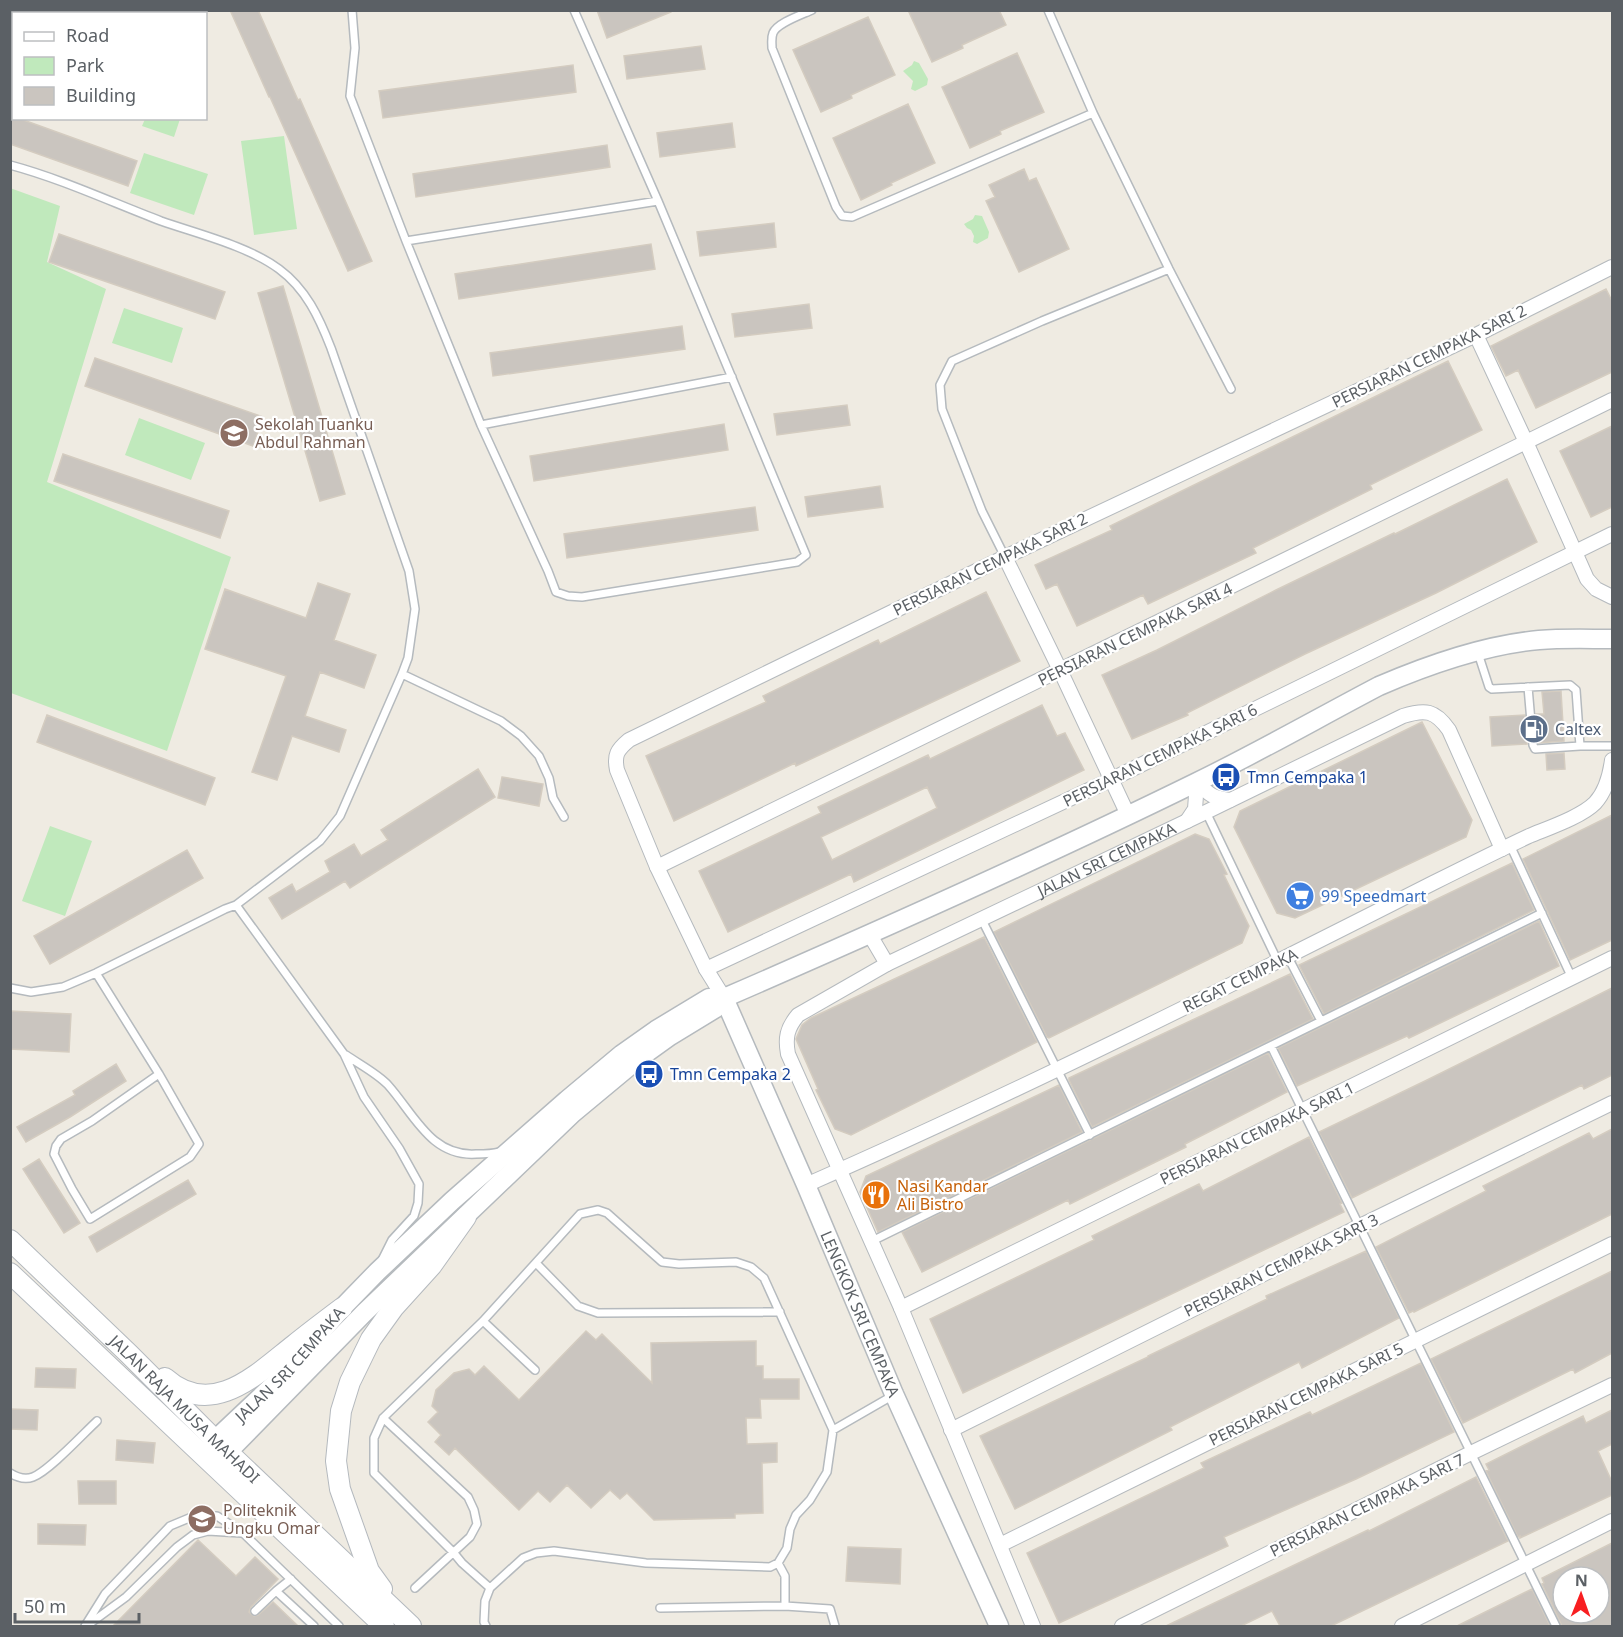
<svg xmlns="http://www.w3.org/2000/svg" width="1623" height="1637" viewBox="0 0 1623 1637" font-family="'Noto Sans',sans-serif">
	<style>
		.green { fill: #c0e9bc }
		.building { fill: #cac5bf; stroke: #d4ccc0; stroke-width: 1.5; fill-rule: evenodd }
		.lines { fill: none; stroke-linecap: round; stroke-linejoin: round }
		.service-casing { stroke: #b5babe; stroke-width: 10 }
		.minor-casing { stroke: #b5babe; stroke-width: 16 }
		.tertiary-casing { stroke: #b5babe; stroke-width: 21 }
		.secondary-casing { stroke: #b4b9be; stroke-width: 22 }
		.service { stroke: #fff; stroke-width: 7 }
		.minor { stroke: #fff; stroke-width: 14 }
		.tertiary { stroke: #fff; stroke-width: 18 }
		.secondary { stroke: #fff; stroke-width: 20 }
		.labels { text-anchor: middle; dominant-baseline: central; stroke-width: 4.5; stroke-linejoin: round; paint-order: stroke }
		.street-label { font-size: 16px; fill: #5b6065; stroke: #fff }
		.education-label { font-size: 16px; fill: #785e54; stroke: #fff; text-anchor: start }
		.service-label { font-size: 16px; fill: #4e5e75; stroke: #fff; text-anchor: start }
		.transit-label { font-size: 16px; fill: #164399; stroke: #fff; text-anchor: start }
		.shop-label { font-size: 16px; fill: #366cbe; stroke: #fff; text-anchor: start }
		.food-label { font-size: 16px; fill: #c56008; stroke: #fff; text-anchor: start }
	</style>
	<rect width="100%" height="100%" fill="#efebe2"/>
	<!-- green -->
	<path class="green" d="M914 61 919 63 928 79 927 85 915 91 911 89 913 81 903 71 912 65Z
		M145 119V118L180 119 174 137 142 126Z
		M284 136 297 229 254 235 241 141Z
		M144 153 208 174 194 215 130 193Z
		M10 188 60 206 47 262 106 289 47 482 231 557 167 751 11 693Z
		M975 215 982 216 989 232 988 238 977 244 973 242 974 236 971 230 967 228 964 224 973 219Z
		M124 308 183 328 172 363 112 343Z
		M139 418 205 443 191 480 125 455Z
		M50 826 92 841 65 916 22 901Z"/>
	<!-- building -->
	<path class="building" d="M230 10H258L298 100 300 99 372 261 348 271 270 97H269Z
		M597 10H671V12L607 38Z
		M908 10H999L1006 25 962 45 963 48 932 62Z
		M868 17 895 75 851 95 852 98 821 112 793 50Z
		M701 46 705 69 627 79 624 56Z
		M1017 53 1044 112 1000 131 1001 134 970 148 942 87Z
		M573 65 576 92 383 118 379 91Z
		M908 104 935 163 891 183 892 185 861 200 833 138Z
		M10 116 14 117V118H18L137 161 128 186 10 144Z
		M732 123 735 147 660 157 657 133Z
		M607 145 610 167 416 197 413 174Z
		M1024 169 1029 181 1036 178 1069 249 1019 272 986 201 995 197 989 185Z
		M774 223 776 247 700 256 697 232Z
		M59 234 225 292 215 319 49 262Z
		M651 244 655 269 459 299 455 274Z
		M283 286 345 494 320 501 258 293Z
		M1606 289 1612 301V372L1536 408 1518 370 1506 376 1491 346Z
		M809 304 812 328 735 337 732 314Z
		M682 326 685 349 493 376 490 353Z
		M95 358 263 417 253 446 85 386Z
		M1448 361 1482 430 1370 485 1372 489 1253 548 1256 553 1148 604 1143 595 1077 626 1057 584 1046 589 1035 565 1112 530 1110 526Z
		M847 405 850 425 777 435 774 414Z
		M724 424 728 450 534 481 530 456Z
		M1612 426V507L1591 517 1560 451Z
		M63 454 229 511 220 538 54 481Z
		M1507 479 1537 542 1436 593 1305 654 1187 713 1188 715 1132 739 1102 675 1157 650 1276 590 1394 533 1395 534Z
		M880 486 883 507 808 517 805 497Z
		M755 507 758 530 567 558 564 534Z
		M318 583 350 594 334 640 376 655 364 688 320 672 305 716 346 730 339 752 292 736 277 780 252 772 286 676 205 649 225 589 306 618Z
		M986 592 1020 661 796 766 795 763 674 821 646 756 766 702 763 696 878 640 880 644Z
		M1561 691 1564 741 1538 743 1536 714H1544L1542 692Z
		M1042 705 1057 736 1065 733 1084 770 854 882 851 874 728 932 699 871 821 813 818 807 928 755 930 759ZM927 787 937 808 832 860 821 837Z
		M47 715 215 778 205 805 37 742Z
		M1525 715 1527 744 1492 746 1490 717Z
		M1422 722 1472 820 1466 837 1295 918 1277 913 1234 827 1240 811Z
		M1564 753 1565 769 1547 770 1546 754Z
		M478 769 495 797 350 888 345 881 282 919 269 898 292 884 296 892 330 872 325 861 354 844 361 856 388 840 381 830Z
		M502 777 543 784 539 806 498 798Z
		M1612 815V940L1570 960 1523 859Z
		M1195 834 1209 839 1227 874 1224 875 1249 926 1242 943 1049 1038 1047 1037 994 932Z
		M187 850 203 878 50 964 34 936Z
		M1512 863 1534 910 1324 1014 1299 965Z
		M1539 921 1559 966 1409 1038 1407 1036 1297 1086 1278 1048Z
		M984 937 1037 1042 851 1135 835 1129 816 1090 818 1089 796 1039 802 1025 811 1018Z
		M1290 974 1313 1019 1092 1127 1069 1080V1078Z
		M1612 988V1075L1584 1089 1582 1085 1352 1198 1319 1132 1425 1081Z
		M10 1011 71 1014 69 1052 10 1049Z
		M1268 1053 1287 1092 1185 1144 1186 1147 1070 1204 1068 1200 922 1272 902 1232Z
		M116 1064 126 1081 70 1117 26 1142 17 1127 75 1095 73 1091Z
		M1059 1085 1082 1132 878 1232 860 1192 866 1176Z
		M1612 1129V1214L1414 1312 1413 1311 1409 1313 1376 1247 1486 1191 1483 1186 1589 1133 1593 1139Z
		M1309 1137 1342 1203 1340 1204 1344 1212 963 1393 930 1319 1094 1240 1092 1236 1199 1184 1203 1191Z
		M39 1159 80 1223 64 1233 23 1169Z
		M188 1180 196 1194 97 1252 89 1237Z
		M1366 1251 1399 1318 1302 1368 1299 1362 1170 1427 1172 1430 1015 1509 980 1436 1148 1357V1356L1267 1299 1266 1296Z
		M1612 1271V1353L1575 1373 1573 1369 1463 1423 1431 1359Z
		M586 1331 596 1340 602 1334 652 1383 651 1343 756 1341V1366H763V1379H799V1399H760L761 1418H746L747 1444 777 1443V1462L762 1463 763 1513 735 1514V1518L654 1520 627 1493 620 1499 610 1490 591 1508 567 1485 550 1502 538 1491 519 1510 455 1448 449 1455 435 1442 441 1435 428 1422 438 1412 432 1406 436 1390 454 1373 469 1369 475 1375 484 1366 519 1400Z
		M1421 1363 1454 1432 1356 1479 1224 1537 1228 1546 1059 1623 1027 1553 1204 1468 1201 1463 1310 1412 1312 1415Z
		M36 1368 76 1369 75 1388 35 1387Z
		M10 1409 38 1410 37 1430 10 1429Z
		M1612 1410V1444L1598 1451 1612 1482V1495L1520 1538V1536L1518 1537 1486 1471 1489 1470 1486 1464 1583 1416 1586 1423Z
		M117 1440 155 1443 153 1463 116 1460Z
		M1476 1477 1508 1541 1331 1626H1280L1272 1611 1241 1626H1166L1368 1530 1369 1531Z
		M78 1481H116V1504H79Z
		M38 1524 86 1525 85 1545 38 1544Z
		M198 1540 236 1576 255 1557 278 1579 251 1607 249 1612 251 1614 254 1616 258 1615 273 1602 298 1626H113Z
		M1612 1543V1626H1562L1542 1584 1544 1583 1542 1578ZM1563 1577H1599V1613H1563Z
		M848 1547 901 1549 900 1584 846 1581Z
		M1532 1589 1550 1626H1457Z"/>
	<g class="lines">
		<!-- service casing -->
		<g class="service-casing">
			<path id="service" d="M352 10 355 48 350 96 406 241 481 425 548 571 556 592 568 596 582 597 797 562 806 555 658 201 574 10
				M812 10C801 15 777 23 773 33 771 38 772 43 772 48L836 207 842 216 852 217 1093 113
				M1048 10 1093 113 1169 269 1231 389
				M10 165C62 179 111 202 161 221 198 234 248 246 279 269 306 289 319 317 331 348L409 571 415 609 408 658 402 674 340 816 320 841 236 905 225 909 96 973 63 987 31 992 10 988
				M406 241 658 201
				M481 425 732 377
				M1005 557 982 511 942 409 940 385 952 361 1042 321 1169 269
				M1478 653 1489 687 1492 689 1570 685 1576 690 1580 746H1612
				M402 674 501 721 521 736 539 756 549 778 553 798 564 817
				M1528 687 1533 745 1535 749 1580 746
				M1206 812 1278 962
				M1510 845 1572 978
				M236 905 344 1054 364 1097 399 1148 419 1184 418 1203 414 1216 392 1240 383 1258
				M982 920 1090 1135
				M1288 957 1321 1021
				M96 973 159 1074 199 1144 190 1157 90 1219 72 1189 54 1154 56 1146 61 1139 92 1121 159 1074
				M1271 1046 1556 1626
				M346 1055C359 1064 378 1074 388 1085 414 1114 431 1157 476 1154 484 1154 492 1154 499 1152
				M872 1241 1542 913
				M536 1263 578 1306 598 1313 780 1312
				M483 1321 535 1370
				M383 1418 468 1497 474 1510 477 1524 470 1537 415 1588
				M10 1473C18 1478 25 1480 33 1477 49 1471 83 1434 97 1421
				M778 1563 785 1576V1606
				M291 1579 276 1591 314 1626
				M490 1588 462 1563 453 1552 374 1473V1438L383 1418 483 1321 580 1214 598 1210 607 1213 662 1262 679 1264 736 1262 751 1267 764 1278 833 1430
				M660 1608 785 1606 830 1609 835 1626
				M255 1611 276 1591
				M88 1625 126 1597 177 1547 193 1535 208 1531 241 1533
				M85 1626 105 1594 170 1526 194 1516H217L243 1533 339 1626
				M486 1626 484 1622 485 1601 490 1588 523 1558 536 1553 554 1551 646 1563 770 1567 778 1563 787 1548 790 1529 796 1515 810 1500 827 1472 833 1430 892 1396"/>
		</g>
		<!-- minor casing -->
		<g class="minor-casing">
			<g id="minor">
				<path d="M1476 335 1526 442 1587 579 1596 589 1612 597"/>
				<path d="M1005 557 1060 670 1128 815"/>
				<path d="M1197 782C1209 795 1213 798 1230 800"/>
				<path d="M1187 821 1195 809 1197 782"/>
				<path d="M657 867 1612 400"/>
				<path d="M870 935 887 964"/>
				<path d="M706 969 1110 780 1612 534"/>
				<path d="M724 998 706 969 657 867 617 770C614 755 617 750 629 740L1005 557 1476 335 1612 267"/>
				<path d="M806 1185C1018 1092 1226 988 1433 883 1465 867 1497 851 1529 836 1548 828 1581 817 1595 803 1606 791 1610 775 1612 760"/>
				<path d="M901 1308 1612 958"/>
				<path d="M951 1430 1360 1226 1612 1103"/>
				<path d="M1000 1545 1612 1244"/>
				<path id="s1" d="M1033 1626 901 1308 788 1054C785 1038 787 1028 798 1015L887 964 1206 812 1403 716C1425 709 1435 710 1449 730L1502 849"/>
				<path d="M1122 1626 1471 1453 1612 1385"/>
				<path d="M1402 1626 1612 1521"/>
			</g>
		</g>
		<!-- tertiary casing -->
		<g class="tertiary-casing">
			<g id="tertiary">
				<path id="s2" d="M724 998 806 1185 894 1394 999 1626"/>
				<path id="s3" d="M209 1452 215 1440 286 1373 342 1308 377 1272 452 1201 567 1100 622 1054 656 1030 709 998H724C883 929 1040 859 1195 783 1257 753 1318 718 1379 686 1430 664 1484 645 1539 640 1563 638 1588 639 1612 639"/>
				<path d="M216 1456 228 1452 364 1313 573 1113 638 1059 670 1036 716 1008"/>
			</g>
		</g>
		<!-- secondary casing -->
		<g class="secondary-casing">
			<g id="secondary">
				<path id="s4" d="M10 1240 129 1354 215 1440 411 1626"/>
				<path d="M10 1273 384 1626"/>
				<path d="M165 1378C212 1420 257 1374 294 1345 310 1332 326 1320 342 1308"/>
				<path d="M382 1589 369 1571 340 1489 336 1461 341 1411 350 1382 371 1339 394 1307 432 1265 466 1217"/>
			</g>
		</g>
		<!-- service -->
		<use href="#service" class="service"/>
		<!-- minor -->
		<use href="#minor" class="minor"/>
		<!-- tertiary -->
		<use href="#tertiary" class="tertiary"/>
		<!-- secondary -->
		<use href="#secondary" class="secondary"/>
	</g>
	<!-- icons -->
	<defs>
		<g id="school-disc" transform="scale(1.5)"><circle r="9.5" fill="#8d6e63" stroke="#fff"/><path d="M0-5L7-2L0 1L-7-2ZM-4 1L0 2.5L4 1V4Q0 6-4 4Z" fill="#fff"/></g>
		<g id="fuel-disc" transform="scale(1.5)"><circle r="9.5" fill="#5c6f8a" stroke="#fff"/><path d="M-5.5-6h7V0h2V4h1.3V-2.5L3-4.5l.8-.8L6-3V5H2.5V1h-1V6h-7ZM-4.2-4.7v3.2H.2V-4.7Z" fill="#fff"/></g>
		<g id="bus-disc" transform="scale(1.5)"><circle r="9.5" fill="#1a4fb4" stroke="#fff"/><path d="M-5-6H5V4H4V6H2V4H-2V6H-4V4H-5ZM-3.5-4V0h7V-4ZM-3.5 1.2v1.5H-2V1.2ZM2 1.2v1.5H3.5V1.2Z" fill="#fff"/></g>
		<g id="supermarket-disc" transform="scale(1.5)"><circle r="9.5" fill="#3f7fe0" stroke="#fff"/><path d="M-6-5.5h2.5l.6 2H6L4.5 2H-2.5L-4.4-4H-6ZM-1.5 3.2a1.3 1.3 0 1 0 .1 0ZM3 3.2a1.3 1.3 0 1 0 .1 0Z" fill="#fff"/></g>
		<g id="restaurant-disc" transform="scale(1.5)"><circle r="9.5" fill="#e8710a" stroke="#fff"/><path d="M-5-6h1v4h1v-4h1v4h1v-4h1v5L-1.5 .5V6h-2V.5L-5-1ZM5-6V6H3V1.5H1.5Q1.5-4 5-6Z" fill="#fff"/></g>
		<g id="university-disc" transform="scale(1.5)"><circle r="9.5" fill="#8d6e63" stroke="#fff"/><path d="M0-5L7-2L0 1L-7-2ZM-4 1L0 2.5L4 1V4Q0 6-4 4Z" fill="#fff"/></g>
	</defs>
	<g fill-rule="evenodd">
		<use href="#school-disc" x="234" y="433"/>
		<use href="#fuel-disc" x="1534" y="729"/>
		<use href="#bus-disc" x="1226" y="777"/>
		<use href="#supermarket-disc" x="1300" y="896"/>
		<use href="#bus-disc" x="649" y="1074"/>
		<use href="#restaurant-disc" x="876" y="1195"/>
		<use href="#university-disc" x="202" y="1519"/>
	</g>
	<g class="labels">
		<!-- street labels -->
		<g class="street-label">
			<text transform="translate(1429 356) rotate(-26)">PERSIARAN CEMPAKA SARI 2</text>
			<text transform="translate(990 564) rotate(-26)">PERSIARAN CEMPAKA SARI 2</text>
			<text transform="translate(1135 634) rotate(-26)">PERSIARAN CEMPAKA SARI 4</text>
			<text transform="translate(1160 755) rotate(-26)">PERSIARAN CEMPAKA SARI 6</text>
			<text stroke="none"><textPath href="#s1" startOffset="1010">JALAN SRI CEMPAKA</textPath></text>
			<text transform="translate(1240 980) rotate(-26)">REGAT CEMPAKA</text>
			<text transform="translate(1257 1133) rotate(-26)">PERSIARAN CEMPAKA SARI 1</text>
			<text transform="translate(1281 1265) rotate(-26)">PERSIARAN CEMPAKA SARI 3</text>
			<text stroke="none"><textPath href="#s2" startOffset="344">LENGKOK SRI CEMPAKA</textPath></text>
			<text stroke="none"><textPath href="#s3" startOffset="120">JALAN SRI CEMPAKA</textPath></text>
			<text transform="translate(1306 1394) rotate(-26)">PERSIARAN CEMPAKA SARI 5</text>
			<text stroke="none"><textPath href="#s4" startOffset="243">JALAN RAJA MUSA MAHADI</textPath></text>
			<text transform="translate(1367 1505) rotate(-26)">PERSIARAN CEMPAKA SARI 7</text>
		</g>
		<!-- education labels -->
		<g class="education-label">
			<text x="255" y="424">Sekolah Tuanku<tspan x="255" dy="18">Abdul Rahman</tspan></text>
			<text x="223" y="1510">Politeknik<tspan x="223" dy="18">Ungku Omar</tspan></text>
		</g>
		<!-- service labels -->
		<g class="service-label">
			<text x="1555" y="729">Caltex</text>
		</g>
		<!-- transit labels -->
		<g class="transit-label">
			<text x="1247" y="777">Tmn Cempaka 1</text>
			<text x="670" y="1074">Tmn Cempaka 2</text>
		</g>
		<!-- shop labels -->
		<g class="shop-label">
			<text x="1321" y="896">99 Speedmart</text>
		</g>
		<!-- food labels -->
		<g class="food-label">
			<text x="897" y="1186">Nasi Kandar<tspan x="897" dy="18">Ali Bistro</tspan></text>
		</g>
	</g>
	<!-- border -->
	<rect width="1623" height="1637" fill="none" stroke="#5b6065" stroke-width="24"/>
	<!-- legend -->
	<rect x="12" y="12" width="195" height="108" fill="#ffffff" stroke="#bdbfc1" stroke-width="1.5"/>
	<rect x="24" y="32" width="30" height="9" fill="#ffffff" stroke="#bdbfc1" stroke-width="1.5"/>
	<text x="66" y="42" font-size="18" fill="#5b6065">Road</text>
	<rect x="24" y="57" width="30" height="18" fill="#c0e9bc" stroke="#bdbfc1" stroke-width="1.5"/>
	<text x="66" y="72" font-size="18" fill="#5b6065">Park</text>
	<rect x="24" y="87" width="30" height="18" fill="#cac5bf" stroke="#bdbfc1" stroke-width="1.5"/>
	<text x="66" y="102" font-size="18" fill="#5b6065">Building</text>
	<!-- north arrow -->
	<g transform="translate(1581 1595) rotate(1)"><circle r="28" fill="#ffffff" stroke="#bdbfc1" stroke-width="1.5"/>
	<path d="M0-4.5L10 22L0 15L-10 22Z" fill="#f81f21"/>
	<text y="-9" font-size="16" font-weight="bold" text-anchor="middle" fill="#5b6065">N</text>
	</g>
	<!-- scale -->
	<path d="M15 1613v9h124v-9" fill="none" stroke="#5b6065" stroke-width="3"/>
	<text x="24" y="1613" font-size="18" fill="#5b6065" stroke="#ffffff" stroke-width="4.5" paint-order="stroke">50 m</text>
</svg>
